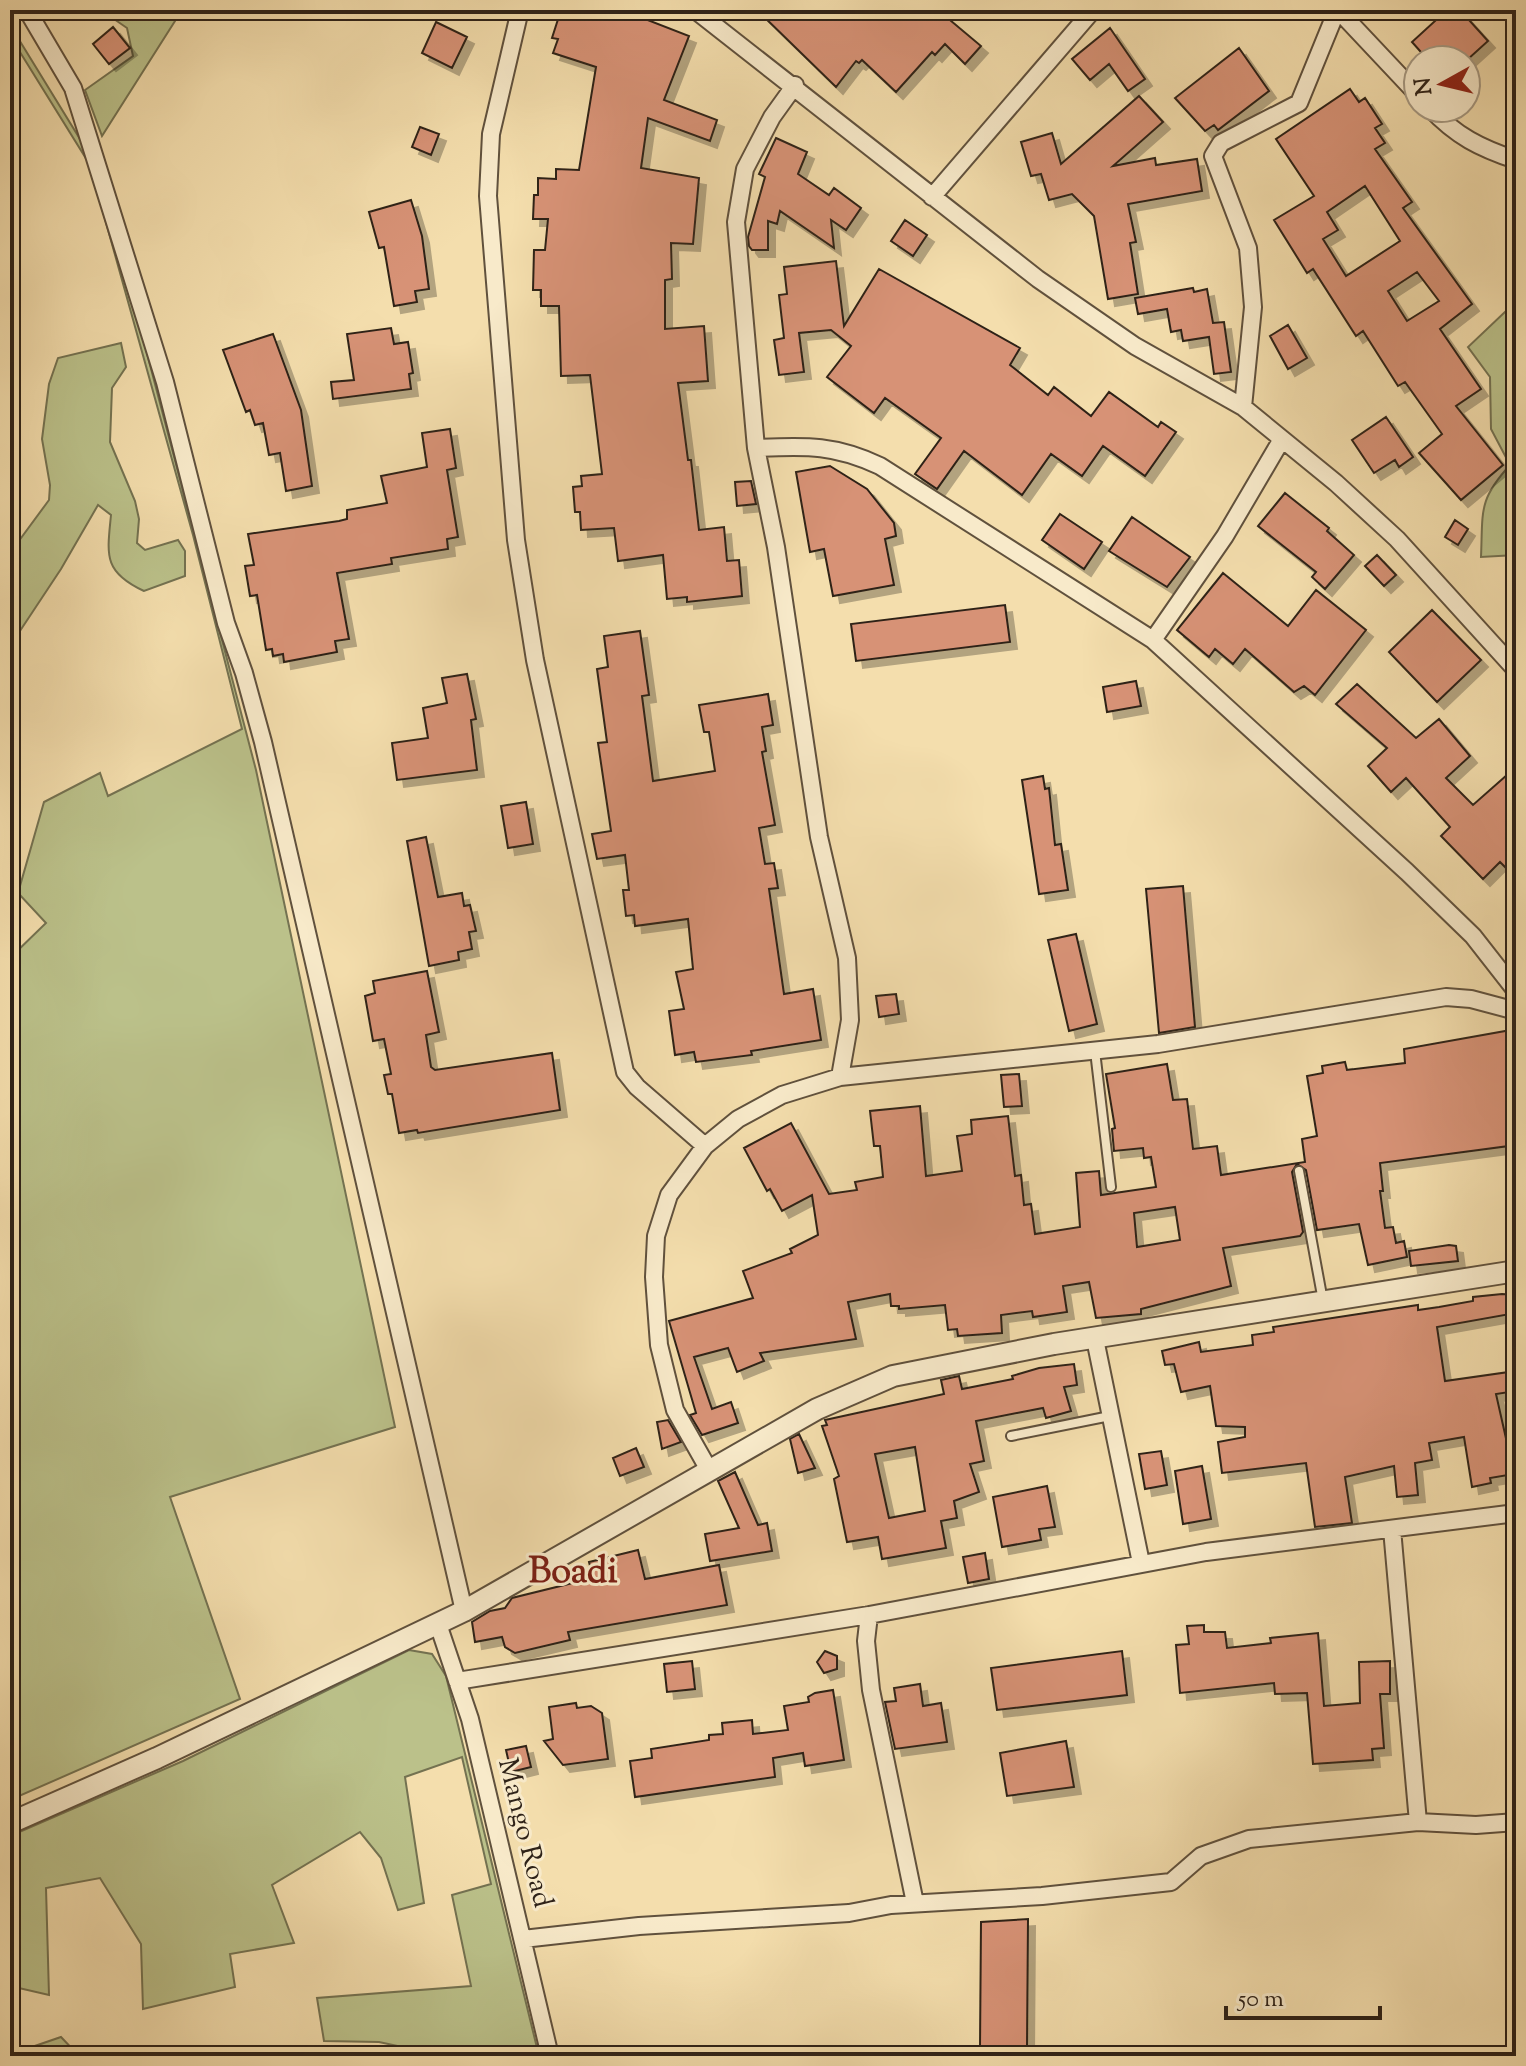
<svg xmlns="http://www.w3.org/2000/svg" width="1526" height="2066" viewBox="0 0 1526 2066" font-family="'Sorts Mill Goudy',serif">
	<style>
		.green { fill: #bbc18a; stroke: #747251; stroke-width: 2 }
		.building { fill: #d79276; stroke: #2e2218; stroke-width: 2; fill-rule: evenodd; filter: url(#shadow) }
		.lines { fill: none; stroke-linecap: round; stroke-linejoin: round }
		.service-casing { stroke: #60513d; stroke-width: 12 }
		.minor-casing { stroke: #60513d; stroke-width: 20 }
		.tertiary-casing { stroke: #60513d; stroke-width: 24 }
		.service { stroke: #f8eaca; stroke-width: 8 }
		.minor { stroke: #f8eaca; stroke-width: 16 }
		.tertiary { stroke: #f8eaca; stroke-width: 20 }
		.labels { text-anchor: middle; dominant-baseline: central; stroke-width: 6; stroke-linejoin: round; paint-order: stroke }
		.street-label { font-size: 28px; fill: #2e2218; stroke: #f8eaca }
		.district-label { font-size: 36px; font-weight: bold; fill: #7a1f14; stroke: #f8eaca }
	</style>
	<defs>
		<filter id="shadow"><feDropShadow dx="7" dy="7" stdDeviation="0" flood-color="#0004"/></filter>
	</defs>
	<rect width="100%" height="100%" fill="#f4dead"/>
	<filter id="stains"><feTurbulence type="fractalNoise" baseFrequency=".0025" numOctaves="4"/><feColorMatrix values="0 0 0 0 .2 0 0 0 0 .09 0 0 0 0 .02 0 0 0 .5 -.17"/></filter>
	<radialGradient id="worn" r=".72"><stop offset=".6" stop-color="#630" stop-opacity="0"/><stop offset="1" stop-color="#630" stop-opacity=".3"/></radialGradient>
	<!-- green -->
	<path class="green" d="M101 10H182L102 136 85 90 133 56 127 28Z
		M10 25 91 157 127 277 256 770 395 1427 170 1497 240 1699 10 1800V958L46 923 18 893 44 802 100 773 108 796 242 729 193 535 90 165 10 36Z
		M1516 257V555L1481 557C1483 511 1478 500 1510 465L1491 429 1490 377 1468 347 1506 311Z
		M121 343 126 367 112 388 110 442 135 501 139 519 137 543 145 550 178 540 185 551V576L144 591C103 572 107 555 111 515L98 505 61 569 10 646V553L49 500 50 485 42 439 49 384 58 358Z
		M409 1650 432 1654 446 1676 539 2056H444L379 2042 324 2041 317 1998 471 1986 452 1895 491 1884 462 1757 405 1777 424 1903 398 1910 381 1858 360 1832 272 1885 294 1943 230 1954 235 1987 143 2009 141 1944 100 1878 46 1888 49 1995 10 1986V1836L183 1761Z
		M61 2037 79 2056H31L29 2048Z"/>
	<!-- building -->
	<path class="building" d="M561 10H622L689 36 664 100 717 120 710 141 648 118 641 168 699 178 693 244 671 243 672 279 665 280V329L704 326 708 381 678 383 688 460H691L699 530 724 527 727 561 739 560 742 596 687 602V597L667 599 663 555 618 561 614 528 581 530 580 512H575L573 487 582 486 581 476 602 474 590 375 561 376 559 306H541V290H533L534 250H545L548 219H533L534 195H538V178L556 179V169L579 170 596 67 553 53 558 39 552 38Z
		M757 10H938L981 46 965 64 945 44 935 55 932 52 896 92 862 60 859 63 856 61 836 87Z
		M1447 10H1460L1488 41 1467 60H1428L1412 42Z
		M436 22 467 37 452 68 422 53Z
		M113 27 130 48 109 64 93 44Z
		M1110 28 1145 79 1128 91 1109 64 1090 80 1072 59Z
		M1239 48 1269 91 1218 130 1214 125 1205 131 1175 98Z
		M1350 89 1359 102 1365 98 1382 124 1375 128 1385 143 1375 149 1412 202 1403 208 1472 304 1440 329 1481 389 1456 406 1503 465 1461 500 1419 453 1442 434 1405 382 1398 386 1363 331 1356 336 1313 269 1307 273 1274 220 1314 196 1276 139ZM1365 186 1400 241 1346 276 1323 239 1338 230 1327 212ZM1417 272 1439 301 1407 321 1388 291Z
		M1139 96 1163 122 1113 166 1155 158 1156 165 1197 159 1202 191 1128 204 1136 242 1130 243 1138 294 1108 299 1094 216 1072 194 1049 200 1041 174 1031 176 1021 142 1052 133 1061 164Z
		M420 127 439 134 431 155 412 147Z
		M776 138 807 152 798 174 829 195 834 188 861 208 846 230 831 220 834 248 780 211 777 224 768 221V250H752L749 246 748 237 765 177 759 174Z
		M411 200 422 236 429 289 415 291 417 302 394 306 384 247 379 248 369 212Z
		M905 220 927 235 913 256 891 241Z
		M836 261 844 326 879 269 1020 348 1010 365 1048 395 1054 387 1091 416 1109 392 1158 427 1161 422 1176 432 1145 476 1103 446 1082 476 1051 454 1022 495 964 451 937 489 915 474 941 438 885 398 874 413 827 377 851 346 831 330 799 333 804 372 779 375 774 340 784 338 779 295 787 294 784 267Z
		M1193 288 1194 292 1207 289 1213 323 1224 322 1231 372 1214 374 1209 337 1183 341 1181 330 1171 332 1167 309 1138 314 1135 298Z
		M1288 325 1307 358 1288 369 1270 336Z
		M391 328 394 344 408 342 413 373 409 374 411 389 333 399 331 382 354 380 347 334Z
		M273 334 301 410 312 486 286 491 280 453 269 455 263 423 255 425 250 410 246 412 223 350Z
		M1386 417 1413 457 1399 467 1395 460 1374 473 1352 440Z
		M450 429 456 468 447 470 458 537 447 539 448 549 391 558 392 564 337 573 349 639 335 641 337 652 284 662 283 654 273 656 272 649 266 650 257 595 250 596 245 566 254 565 248 534 339 521 347 519V510L387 503 381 476 427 467 422 433Z
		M830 466 867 489 894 523 896 536 885 539 894 585 833 596 824 549 810 552 796 472Z
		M751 481 756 504 737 506 735 482Z
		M1285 493 1329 528 1327 531 1354 555 1325 589 1312 577 1316 572 1258 526Z
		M1060 514 1102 542 1084 569 1042 540Z
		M1132 517 1190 557 1167 587 1109 551Z
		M1455 520 1468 529 1458 545 1445 537Z
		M1377 555 1396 575 1384 586 1365 566Z
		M1223 573 1288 626 1316 590 1366 630 1315 695 1304 686 1294 692 1245 649 1233 664 1215 649 1209 657 1177 630Z
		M1005 605 1010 642 856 661 851 624Z
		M1432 610 1481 660 1437 702 1389 652Z
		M640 631 649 695 642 696 653 781 715 771 709 732H704L699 705 768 694 773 725 762 727 766 751 762 752 775 825 759 828 765 864 774 863 778 888 769 889 784 994 813 989 821 1040 751 1051 752 1055 696 1062 694 1052 675 1055 669 1011 684 1009 676 972 693 969 688 919 635 926 634 915 626 916 623 890H629L625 855 597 859 592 834 611 831 598 743 607 742 597 669 608 667 604 636Z
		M467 674 476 719 471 720 477 770 397 780 392 743 428 738 423 708 447 703 442 678Z
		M1136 681 1141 706 1107 712 1103 687Z
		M1357 684 1416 738 1439 719 1470 756 1446 778 1473 805 1516 767V878L1500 862 1483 879 1441 836 1450 827 1406 778 1391 792 1368 766 1387 748 1336 704Z
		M1043 776 1045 789 1049 788 1055 845 1061 844 1068 890 1039 894 1022 780Z
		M526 802 533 844 508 848 501 806Z
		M426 837 438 897 462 893 464 906 470 905 476 931 469 932 472 949 458 952 459 960 429 966 407 841Z
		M1183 886 1195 1027 1159 1033 1146 889Z
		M1076 934 1097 1024 1069 1031 1048 940Z
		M427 971 439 1032 426 1035 431 1067 435 1070 552 1053 560 1110 418 1133 417 1130 399 1133 392 1094H388L384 1075 391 1074 384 1039 373 1041 365 996 375 993 373 981Z
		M896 994 899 1014 879 1017 876 996Z
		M1511 1030 1516 1068V1145L1380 1163 1383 1191H1380L1385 1228 1393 1227 1396 1243 1404 1241 1407 1257 1368 1265 1359 1224 1317 1230 1306 1170 1297 1164 1292 1172 1303 1232 1300 1236 1223 1248 1231 1286 1141 1309V1314L1096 1318 1089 1282 1063 1286 1067 1312 1033 1317 1032 1311 1001 1315 1002 1333 958 1336 957 1329 948 1330 945 1305 899 1309V1306H891L890 1294 848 1302 856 1339 760 1353 764 1361 737 1372 728 1348 694 1357 712 1409 731 1402 738 1423 702 1435 690 1415 696 1413 669 1321 753 1298 743 1271 792 1253 790 1249 818 1235 812 1195 782 1211 770 1189 767 1191 744 1148 791 1123 829 1194 857 1190 855 1182 883 1177 880 1146H874L870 1111 920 1106 926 1176 962 1171 957 1136 972 1134 971 1120 1008 1116 1015 1176 1021 1175 1024 1205 1031 1204 1035 1234 1080 1227 1076 1173 1099 1171 1101 1195 1156 1187 1151 1157 1144 1158 1143 1148 1114 1151 1112 1129 1115 1128 1106 1074 1167 1064 1173 1100 1187 1099 1193 1149 1217 1146 1221 1175 1305 1162 1302 1139 1317 1136 1307 1076 1323 1073 1322 1066 1345 1062 1347 1070 1405 1063 1404 1049ZM1175 1207 1180 1240 1137 1247 1134 1213Z
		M1019 1074 1022 1106 1004 1107 1001 1075Z
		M1449 1245 1456 1246 1458 1261 1411 1266 1409 1251Z
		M1502 1294 1516 1295V1313L1437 1327 1445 1381 1516 1371V1391L1496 1394 1514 1474 1490 1478 1491 1483 1472 1487 1464 1437 1429 1443 1432 1460 1415 1463 1418 1495 1397 1497 1394 1466 1345 1477 1352 1523 1315 1527 1306 1463 1222 1473 1218 1442 1245 1437V1427L1216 1426 1210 1386 1181 1392 1174 1364 1165 1365 1162 1351 1199 1342 1201 1352 1253 1345 1252 1335 1274 1332 1273 1327 1418 1305V1310L1439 1307 1473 1301V1297Z
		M1074 1364 1077 1385 1064 1387 1071 1411 1046 1418 1043 1408 976 1421 984 1461 970 1464 979 1492 954 1501 957 1518 941 1521 946 1548 882 1559 878 1537 847 1542 834 1479 839 1476 822 1426 827 1425 825 1420 944 1394 941 1380 959 1376 962 1389 1013 1379 1012 1376 1039 1368ZM915 1447 925 1511 889 1518 875 1454Z
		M668 1420 681 1442 662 1449 657 1422Z
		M799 1434 815 1468 798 1473 790 1439Z
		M636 1448 644 1467 620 1476 613 1458Z
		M1161 1451 1167 1485 1145 1489 1139 1454Z
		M1202 1466 1211 1519 1183 1524 1175 1471Z
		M735 1472 758 1525 767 1523 772 1551 710 1561 705 1534 739 1528 718 1481Z
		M1047 1486 1055 1527 1039 1529 1041 1540 1002 1547 993 1497Z
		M638 1550 645 1579 719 1565 727 1605 568 1632 570 1640 515 1653 505 1647 502 1637 475 1642 472 1622 490 1611 505 1608 512 1598 593 1578 589 1562Z
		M985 1553 989 1579 968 1583 963 1557Z
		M1204 1625V1632H1225L1227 1648 1271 1643 1270 1638 1318 1633 1324 1706 1360 1703 1359 1662 1390 1661V1694H1380L1384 1748 1372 1749 1373 1760 1313 1764 1307 1693 1275 1694 1274 1683 1180 1693 1176 1645 1189 1644 1187 1626Z
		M825 1651 837 1656V1669L824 1673 817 1662Z
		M1122 1651 1127 1695 997 1710 991 1668Z
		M692 1661 695 1689 667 1692 664 1664Z
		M920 1684 923 1706 941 1703 947 1742 895 1749 885 1702 896 1701 894 1688Z
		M833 1690 844 1760 805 1766 803 1753 773 1758 775 1777 635 1797 630 1761 652 1758 651 1749 709 1740V1735L723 1734 722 1723 752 1720 753 1734 788 1730 784 1706 809 1702 808 1697 815 1693Z
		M576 1703 577 1708 591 1706 602 1713 608 1759 563 1765 544 1741 553 1739 549 1707Z
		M1066 1741 1074 1787 1007 1796 1000 1753Z
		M526 1746 531 1767 511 1772 506 1750Z
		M1028 1919 1027 2047 980 2048 981 1922Z"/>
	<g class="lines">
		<!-- service casing -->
		<g class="service-casing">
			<path id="service" d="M1095 1051 1111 1187
				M1299 1171 1323 1301
				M1011 1436 1110 1416"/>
		</g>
		<!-- minor casing -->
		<g class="minor-casing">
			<path id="minor" d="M27 10 73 88 165 382 226 623 244 673 263 742 464 1611
				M520 10 491 134 488 196 516 540 535 660 625 1072 637 1087 705 1146
				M695 10 1038 279 1135 346 1243 407 1336 483 1397 539 1516 670
				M1338 10 1418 95
				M795 85 772 117 745 169 736 222 756 448 776 547 819 837 847 958 850 1020 840 1077
				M1430 108C1456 136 1480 148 1516 160
				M932 197 1093 10
				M1243 407 1253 307 1248 248 1213 156 1221 143 1299 103 1337 10
				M756 448C805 446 834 444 880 466L1153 640 1407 872 1473 936 1516 991
				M1153 640 1225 536 1282 439
				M1095 1339 1141 1563
				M709 1470 675 1410 659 1345 654 1277 656 1236 669 1195 705 1146 738 1119 782 1095 840 1077 1158 1044 1446 997 1471 999 1516 1011
				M1392 1529 1418 1822
				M869 1615 866 1641 871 1690 915 1903
				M438 1624 470 1719 550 2056
				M457 1681 869 1615 1206 1552 1516 1513
				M523 1939 639 1926 849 1913 891 1905 1042 1896 1171 1882 1201 1856 1249 1839 1418 1822 1476 1825 1516 1822"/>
		</g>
		<!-- tertiary casing -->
		<g class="tertiary-casing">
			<path id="tertiary" d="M10 1823 157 1758 464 1611 817 1409 893 1376 1054 1344 1516 1271"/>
		</g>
		<!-- service -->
		<use href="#service" class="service"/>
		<!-- minor -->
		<use href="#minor" class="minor"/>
		<!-- tertiary -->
		<use href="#tertiary" class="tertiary"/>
	</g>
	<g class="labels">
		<!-- street labels -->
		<g class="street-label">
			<text transform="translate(524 1833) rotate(76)">Mango Road</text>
		</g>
		<!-- district labels -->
		<g class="district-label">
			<text x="573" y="1573">Boadi</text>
		</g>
	</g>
	<!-- margin -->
	<rect width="1526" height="2066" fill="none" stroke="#f4dead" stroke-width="40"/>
	<rect x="12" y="12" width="1502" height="2042" fill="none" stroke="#2e2218" stroke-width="4"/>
	<rect x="20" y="20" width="1486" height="2026" fill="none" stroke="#2e2218" stroke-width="2"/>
	<!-- north arrow -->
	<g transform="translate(1442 84) rotate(262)"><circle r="38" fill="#f8eaca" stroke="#a79a83" stroke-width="2"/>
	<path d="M0-6L14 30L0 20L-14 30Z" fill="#8f2418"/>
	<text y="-12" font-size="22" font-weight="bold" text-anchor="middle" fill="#2e2218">N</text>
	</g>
	<!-- scale -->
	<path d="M1226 2006v12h154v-12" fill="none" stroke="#2e2218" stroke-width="4"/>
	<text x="1238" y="2006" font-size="24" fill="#2e2218" stroke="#f8eaca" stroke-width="6" paint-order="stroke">50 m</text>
	<rect width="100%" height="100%" filter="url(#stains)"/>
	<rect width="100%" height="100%" fill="url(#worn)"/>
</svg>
